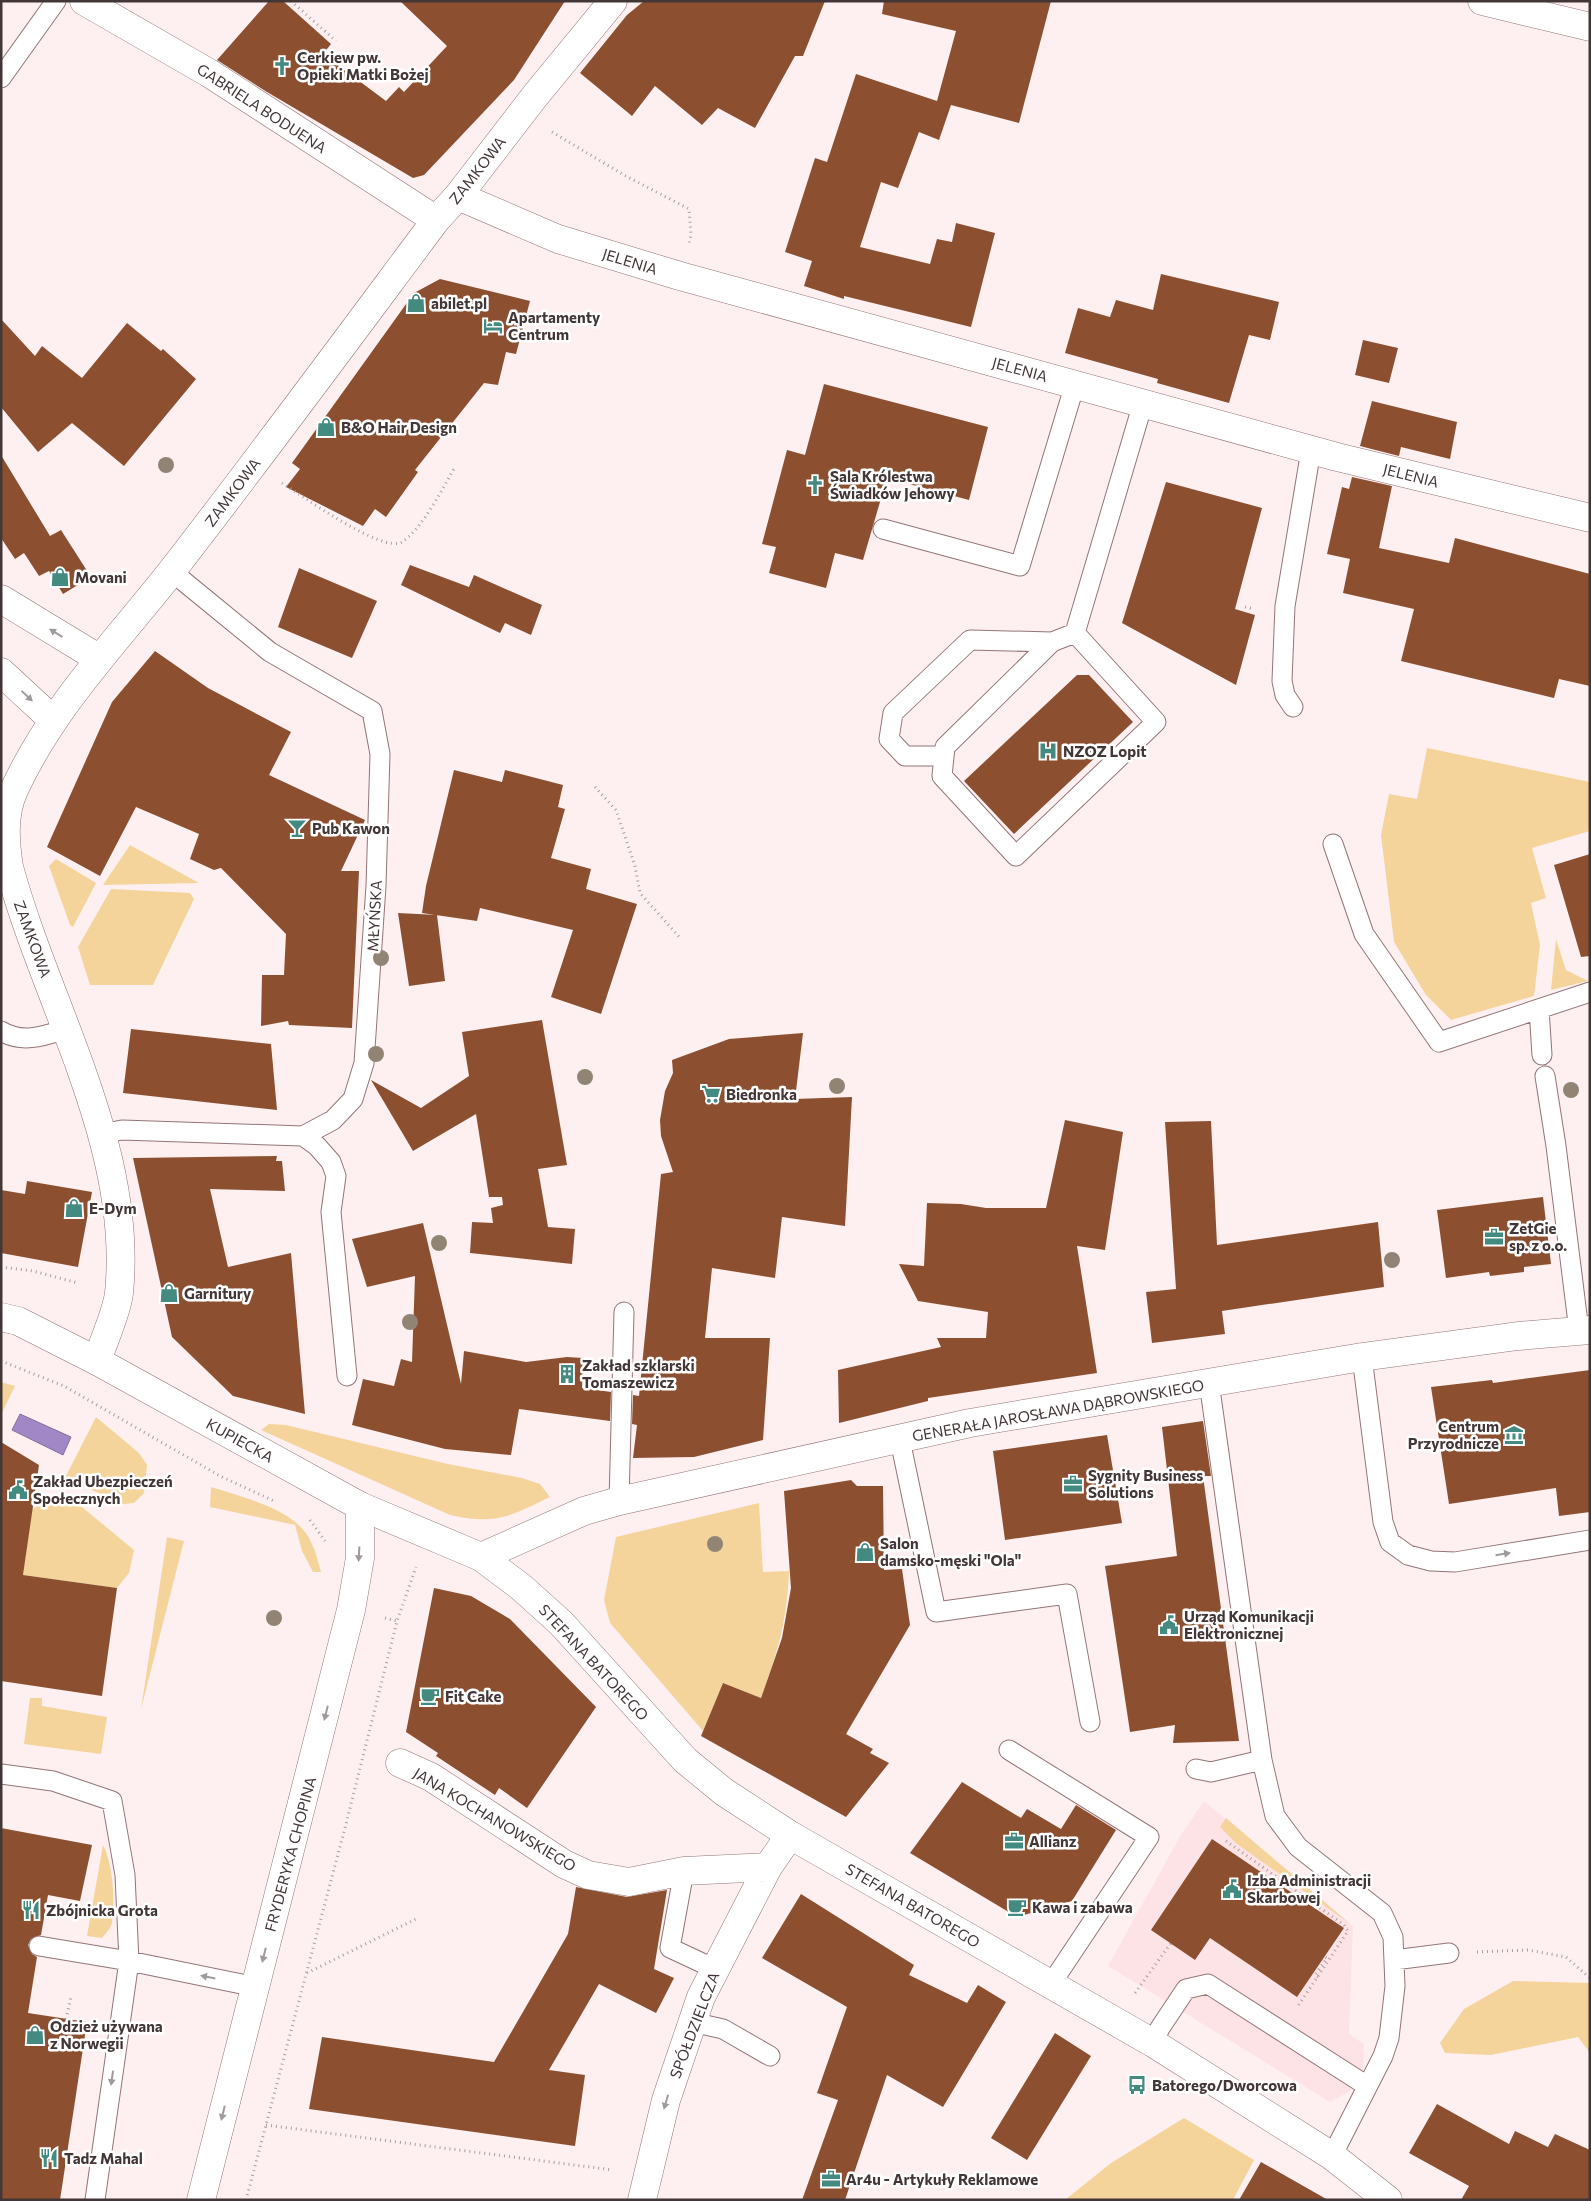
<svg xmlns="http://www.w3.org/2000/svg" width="1591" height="2201" viewBox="0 0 1591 2201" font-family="Commissioner,sans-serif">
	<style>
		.built { fill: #fde3e5 }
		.green { fill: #f4d49b }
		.water { fill: #a187c5; stroke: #856f9a }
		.building { fill: #8c5030 }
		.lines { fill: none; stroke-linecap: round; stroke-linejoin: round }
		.service-casing { stroke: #937477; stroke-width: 21 }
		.minor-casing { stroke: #937477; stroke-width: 29 }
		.tertiary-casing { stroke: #937477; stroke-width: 29 }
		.path { stroke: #ab9d9e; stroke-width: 3; stroke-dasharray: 1 4; stroke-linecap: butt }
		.service { stroke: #fff; stroke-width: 19 }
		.minor { stroke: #fff; stroke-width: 28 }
		.tertiary { stroke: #fff; stroke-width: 28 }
		.tree { fill: #928474 }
		.oneway { fill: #a19a9b }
		.labels { text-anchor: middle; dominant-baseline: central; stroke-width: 5; stroke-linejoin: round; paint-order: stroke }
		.poi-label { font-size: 15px; font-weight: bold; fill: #433637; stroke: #fff; text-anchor: start }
		.street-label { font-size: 15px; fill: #433637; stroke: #fff }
	</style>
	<rect width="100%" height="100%" fill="#fef0f1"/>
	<!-- built -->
	<path class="built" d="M1204 1801 1353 1926 1349 2034 1364 2044 1363 2073 1350 2091 1330 2102 1108 1966 1182 1833Z"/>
	<!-- green -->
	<path class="green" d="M1427 748 1590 782V831L1532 848 1546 898 1531 903 1540 945 1534 996 1451 1020 1426 995 1394 942 1381 835 1389 794 1417 799Z
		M130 845 199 883 103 885Z
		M56 859 96 883 73 927 70 925 49 866Z
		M111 889 190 893 194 899 153 985H90L78 947Z
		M1556 939 1566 970 1588 981 1551 990Z
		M1 1382 15 1386 1 1415Z
		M96 1417 139 1453 147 1465 144 1493 134 1503 123 1504 65 1478Z
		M269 1424 286 1425 448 1464 522 1478 540 1484 550 1497C509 1517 496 1525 450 1515L261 1430Z
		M211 1487C242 1497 298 1510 311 1542 316 1551 318 1562 321 1572H313L302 1551 295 1525 210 1507Z
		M60 1494 82 1507 134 1550 129 1573 117 1588 23 1575 32 1510 46 1499Z
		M759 1503 763 1572 789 1571C787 1621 778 1651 761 1698L723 1683 703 1731 610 1623 604 1600 616 1537Z
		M167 1537 184 1541 141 1709Z
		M30 1698H42V1706L107 1717 101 1754 24 1744Z
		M1226 1818 1349 1923 1237 1844 1220 1827Z
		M103 1845C113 1863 115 1900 112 1922 112 1927 106 1933 102 1938L87 1936Z
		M1513 1981 1590 1983V2053L1578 2037 1491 2055 1445 2053 1440 2043 1464 2009Z
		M1184 2118 1254 2160 1233 2200H1065L1111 2163Z"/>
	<!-- water -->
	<path class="water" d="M20 1414 71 1437 63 1455 12 1430Z"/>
	<!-- building -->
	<path class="building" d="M269 1H283L331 44 323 54 386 101 399 87 404 92 447 46 400 1H565L514 80 424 175 413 178 267 92 217 60Z
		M644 1H825L803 56H795L755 128 718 108 702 125 655 86 632 116 580 73 627 15Z
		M884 1H1051L1019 123 951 105 939 140 919 132 898 188 881 182 860 247 930 264 937 239 952 242 956 223 995 233 971 327 844 296V299L804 286 812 261 785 252 815 158 827 162 856 74 937 101 956 31 882 14Z
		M1161 274 1279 302 1270 340 1249 335 1229 403 1157 383 1158 379 1065 353 1078 308 1110 317 1116 300 1153 310Z
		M440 279 530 301 516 354 506 352 498 385 484 383 415 470 418 472 386 517 375 509 363 526 286 487 300 469 292 463 414 293Z
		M1 319 35 356 42 346 82 378 127 323 161 351 163 349 196 379 124 466 72 423 38 452 1 407Z
		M1363 340 1398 348 1389 383 1355 375Z
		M824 384 988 427 969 500 887 478 863 560 835 553 826 588 769 573 776 547 762 544 787 450 805 455Z
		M1372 401 1457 422 1450 459 1401 447 1399 456 1360 446Z
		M1 455 50 536 61 530 91 577 63 594 49 571 39 576 24 553 15 559 1 538Z
		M1352 477 1392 486 1379 548 1449 563 1455 538 1590 574V686L1559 679 1554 698 1401 661 1414 609 1343 593 1350 559 1327 554 1342 487 1349 489Z
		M1166 482 1262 508 1235 609 1255 615 1236 685 1122 623Z
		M410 565 469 587 474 575 542 605 531 635 505 623 500 633 401 585Z
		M299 568 377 601 352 658 278 627Z
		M155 651 208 688 291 732 269 775 365 820 341 871H359L352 1028 289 1025 288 1021 261 1026 262 975H284L286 934 221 868 214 870 190 859 199 834 136 807 100 876 47 847 112 702Z
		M1077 675H1089L1133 722 1014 834 964 781Z
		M454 770 502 782 505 770 563 785 558 807 565 809 551 858 591 869 586 889 637 904 601 1014 551 997 573 930 480 908 477 921 422 913 426 886Z
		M1590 854V956L1581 957 1554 865Z
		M398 913 437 915 445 981 409 986Z
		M542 1020 567 1165 538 1169 548 1227 575 1229 572 1264 470 1253 472 1222 493 1223 491 1208 503 1205 502 1197H489L476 1114 413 1151 371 1080 421 1108 469 1076 462 1032Z
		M131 1029 271 1044 277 1110 123 1093Z
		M803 1033 795 1099 852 1097 845 1226 782 1217 775 1278 712 1268 705 1338H770L763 1440 694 1457 633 1458 637 1425 632 1424 633 1395 639 1396 661 1174 673 1172 661 1136 660 1120 665 1091 673 1073 672 1060 729 1039Z
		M1065 1120 1123 1132 1105 1250 1077 1246 1097 1373 928 1398V1401L839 1423 838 1370 941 1347 937 1338H986L988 1312 918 1301 899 1264 924 1266 927 1203 961 1204 986 1208H1046Z
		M1211 1121 1217 1245 1378 1222 1384 1287 1222 1311 1225 1334 1152 1343 1146 1292 1176 1289 1165 1122Z
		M277 1156 276 1161H282L285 1191 210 1189 228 1267 291 1253 305 1414 233 1396 172 1337 133 1158Z
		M27 1181 92 1192 78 1267 1 1253V1190L25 1194Z
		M1543 1197 1551 1264 1524 1267V1272L1490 1276 1489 1272 1446 1278 1437 1210Z
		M423 1223 461 1384 464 1351 526 1362 567 1357 583 1358 582 1388 611 1392 610 1421 519 1409 511 1455 445 1449 352 1425 363 1379 394 1386 401 1359 412 1362 415 1276 367 1287 352 1239Z
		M1590 1370V1512L1559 1516 1556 1488 1449 1504 1431 1387 1492 1380 1493 1383Z
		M1203 1421 1211 1476H1203L1239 1741 1173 1743 1175 1725 1130 1732 1105 1566 1177 1556 1162 1427Z
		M1107 1435 1122 1523 1005 1540 993 1451Z
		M1 1442 39 1465 23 1575 117 1588 102 1696 1 1681Z
		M851 1480 857 1486H883L884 1570 902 1569 910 1625 846 1734 873 1749 870 1753 889 1763 846 1817 701 1736 723 1683 761 1698 782 1638 791 1588 784 1491Z
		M434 1588 471 1596 510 1619 596 1707 527 1808 499 1788 495 1795 436 1756 438 1753 406 1732Z
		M962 1782 1021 1818 1027 1809 1061 1829 1076 1805 1116 1830 1072 1901 1017 1917 910 1853Z
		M1 1828 92 1845 80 1901 48 1895 41 1935 31 1939 28 1945 32 1954 37 1957 28 2013 87 2022 60 2200H1Z
		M1212 1839 1344 1928 1297 1997 1210 1938 1195 1960 1151 1930Z
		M576 1887 627 1897 667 1890 654 1969 674 1978 656 2013 599 1984 549 2070 585 2075 575 2146 309 2109 322 2037 494 2062 568 1934Z
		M801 1894 914 1965 909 1975 967 2003 978 1985 1006 2002 943 2107 887 2075 845 2200H802L838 2100 817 2093 847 2007 762 1958Z
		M1055 2033 1091 2056 1027 2160 991 2138Z
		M1437 2104 1509 2144 1515 2131 1548 2147 1555 2134 1590 2150V2200H1461L1469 2186 1409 2153Z
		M1261 2162 1328 2200H1239Z"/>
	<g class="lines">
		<!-- service casing -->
		<g class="service-casing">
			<path id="service" d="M1 78 56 1
				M883 529 1020 566 1075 384
				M1075 633 1052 642 945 747 942 776 1016 856 1156 722 1075 633 1143 403
				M1293 707 1285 695 1282 681 1285 606 1311 450
				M944 756H905L889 739 893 713 970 640 1052 642
				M1333 844 1364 934 1439 1042 1590 992
				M1539 1009 1542 1055
				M1 1031C22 1044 44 1036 66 1029
				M1545 1076 1556 1146 1579 1331
				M101 1134 122 1130 303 1136 333 1120 353 1099 364 1063 376 886 380 754 372 711 270 652 171 571
				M303 1136 317 1146 331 1162 336 1176 331 1212 347 1376
				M1362 1357 1383 1522 1390 1542 1408 1555 1431 1561 1455 1562 1590 1540
				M900 1440 936 1612 1067 1594 1090 1722
				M619 1501 624 1312
				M1009 1750 1149 1837 1051 1984
				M1262 1760 1275 1816 1298 1847 1382 1913 1393 1937 1395 1986 1389 2038 1383 2056 1332 2156
				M1196 1769 1211 1772 1262 1760 1209 1382
				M1 1774 53 1781 112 1801 125 1875 129 1961 95 2200
				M684 1871 670 1948 715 1969
				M39 1946 129 1961 256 1987
				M1394 1960 1449 1953
				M692 2022 723 2029 770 2056
				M1153 2043 1160 2028 1186 1989 1208 1984 1361 2082 1366 2088"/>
		</g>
		<!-- minor casing -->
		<g class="minor-casing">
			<path id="minor" d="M84 1 209 73 436 220
				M1482 1 1590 27
				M458 196 558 239 680 276 1337 457 1590 518
				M1 599 98 658
				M1 672 53 720
				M97 1361C103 1342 117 1312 119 1293 134 1146 46 1004 9 867 5 841 3 814 14 790 52 707 116 642 171 572 261 456 348 338 436 220L458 196 535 96 613 1
				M481 1557 584 1511 619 1501 970 1423 1362 1357 1518 1336 1590 1330
				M400 1763 431 1777 564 1864 588 1875 629 1882 684 1871 768 1867
				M201 2200 351 1610 360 1558V1506
				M642 2200 666 2100 701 1997 768 1867 790 1835"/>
		</g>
		<!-- tertiary casing -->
		<g class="tertiary-casing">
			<path id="tertiary" d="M1 1317 18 1321 97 1361 360 1506 481 1557 521 1587 561 1623 685 1760 724 1792 790 1835 1153 2043 1332 2156 1388 2200"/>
		</g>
		<!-- path -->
		<path class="path" d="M291 1 336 41
			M552 132 624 175 689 209 691 235 689 243
			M282 483C301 495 383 554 402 542 423 528 442 489 455 467
			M1245 607 1254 609
			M595 787 616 810 635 866 640 893 681 939
			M1 1267 33 1271 78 1283
			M1 1361 64 1386 220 1476 274 1501
			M310 1520 325 1541
			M385 1618 397 1621
			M1226 1841 1344 1925 1348 1931 1298 2006
			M1477 1952 1528 1950 1566 1957 1590 1978
			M307 1973 418 1918
			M1318 1977 1315 1975 1327 1958 1325 1957
			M1135 1993 1171 1943
			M66 2019 71 1997
			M266 2125 613 2170
			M246 2200 345 1828 397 1621 416 1567"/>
		<!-- service -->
		<use href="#service" class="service"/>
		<!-- minor -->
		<use href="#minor" class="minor"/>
		<!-- tertiary -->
		<use href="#tertiary" class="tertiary"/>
	</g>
	<!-- trees -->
	<g class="tree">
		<circle cx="166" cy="465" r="8"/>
		<circle cx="381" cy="958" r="8"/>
		<circle cx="376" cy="1054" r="8"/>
		<circle cx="585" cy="1077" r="8"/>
		<circle cx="837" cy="1086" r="8"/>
		<circle cx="1571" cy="1090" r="8"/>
		<circle cx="439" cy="1243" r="8"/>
		<circle cx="1392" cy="1260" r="8"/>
		<circle cx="410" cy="1322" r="8"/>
		<circle cx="715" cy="1544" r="8"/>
		<circle cx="274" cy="1618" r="8"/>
	</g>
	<!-- one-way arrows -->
	<defs><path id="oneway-solid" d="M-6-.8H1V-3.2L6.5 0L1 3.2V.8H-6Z" transform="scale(1.25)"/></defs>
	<g class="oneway">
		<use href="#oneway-solid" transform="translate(56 633) rotate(-149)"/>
		<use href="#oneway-solid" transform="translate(27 696) rotate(43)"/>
		<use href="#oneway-solid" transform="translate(359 1554) rotate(93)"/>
		<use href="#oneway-solid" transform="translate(1503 1554) rotate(-9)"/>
		<use href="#oneway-solid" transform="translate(326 1713) rotate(104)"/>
		<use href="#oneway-solid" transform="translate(264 1955) rotate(104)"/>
		<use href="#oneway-solid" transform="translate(208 1977) rotate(-169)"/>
		<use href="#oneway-solid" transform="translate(112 2078) rotate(98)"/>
		<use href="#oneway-solid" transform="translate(666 2102) rotate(106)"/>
		<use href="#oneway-solid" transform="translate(223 2113) rotate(104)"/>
	</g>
	<!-- icons -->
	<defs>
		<g id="church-bare" transform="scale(1.5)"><path d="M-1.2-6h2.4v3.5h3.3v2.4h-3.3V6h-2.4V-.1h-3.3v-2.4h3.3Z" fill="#438a81" stroke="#fff" stroke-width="2.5" paint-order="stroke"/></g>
		<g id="shop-bare" transform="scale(1.5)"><path d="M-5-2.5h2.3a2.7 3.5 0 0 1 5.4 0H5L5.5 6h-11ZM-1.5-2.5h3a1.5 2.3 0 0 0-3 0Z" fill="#438a81" stroke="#fff" stroke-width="2.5" paint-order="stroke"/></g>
		<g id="hotel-bare" transform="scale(1.5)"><path d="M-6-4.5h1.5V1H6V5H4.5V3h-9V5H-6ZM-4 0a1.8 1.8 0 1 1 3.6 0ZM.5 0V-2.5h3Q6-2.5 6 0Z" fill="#438a81" stroke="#fff" stroke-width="2.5" paint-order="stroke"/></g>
		<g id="hospital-bare" transform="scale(1.5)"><path d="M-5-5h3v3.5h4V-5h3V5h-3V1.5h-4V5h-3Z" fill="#438a81" stroke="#fff" stroke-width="2.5" paint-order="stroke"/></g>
		<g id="bar-bare" transform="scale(1.5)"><path d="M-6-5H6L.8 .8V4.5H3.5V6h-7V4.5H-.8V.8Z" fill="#438a81" stroke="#fff" stroke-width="2.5" paint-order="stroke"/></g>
		<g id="supermarket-bare" transform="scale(1.5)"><path d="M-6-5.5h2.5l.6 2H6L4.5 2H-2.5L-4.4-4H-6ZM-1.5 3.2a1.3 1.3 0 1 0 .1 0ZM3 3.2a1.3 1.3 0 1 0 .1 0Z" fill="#438a81" stroke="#fff" stroke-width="2.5" paint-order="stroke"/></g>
		<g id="office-bare" transform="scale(1.5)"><path d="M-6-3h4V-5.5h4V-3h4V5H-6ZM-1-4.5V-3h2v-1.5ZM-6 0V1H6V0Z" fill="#438a81" stroke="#fff" stroke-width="2.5" paint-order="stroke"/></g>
		<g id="building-bare" transform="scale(1.5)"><path d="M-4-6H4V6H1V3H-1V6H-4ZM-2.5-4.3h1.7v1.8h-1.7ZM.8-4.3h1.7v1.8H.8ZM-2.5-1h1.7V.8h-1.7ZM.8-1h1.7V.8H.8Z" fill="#438a81" stroke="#fff" stroke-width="2.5" paint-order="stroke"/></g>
		<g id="museum-bare" transform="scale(1.5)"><path d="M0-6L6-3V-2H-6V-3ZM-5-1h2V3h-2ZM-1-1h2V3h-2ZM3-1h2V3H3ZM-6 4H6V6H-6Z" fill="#438a81" stroke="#fff" stroke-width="2.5" paint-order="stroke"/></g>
		<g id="civic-bare" transform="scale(1.5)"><path d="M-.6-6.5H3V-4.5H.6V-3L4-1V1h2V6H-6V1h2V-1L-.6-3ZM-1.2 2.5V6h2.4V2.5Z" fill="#438a81" stroke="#fff" stroke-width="2.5" paint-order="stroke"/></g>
		<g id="cafe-bare" transform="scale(1.5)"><path d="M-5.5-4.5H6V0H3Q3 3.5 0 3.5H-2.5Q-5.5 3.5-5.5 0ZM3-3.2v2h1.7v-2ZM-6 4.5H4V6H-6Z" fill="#438a81" stroke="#fff" stroke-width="2.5" paint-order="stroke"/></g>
		<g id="restaurant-bare" transform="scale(1.5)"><path d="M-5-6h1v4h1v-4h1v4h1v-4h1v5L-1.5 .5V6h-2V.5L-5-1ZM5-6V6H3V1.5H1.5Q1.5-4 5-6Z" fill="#438a81" stroke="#fff" stroke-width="2.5" paint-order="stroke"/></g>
		<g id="bus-bare" transform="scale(1.5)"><path d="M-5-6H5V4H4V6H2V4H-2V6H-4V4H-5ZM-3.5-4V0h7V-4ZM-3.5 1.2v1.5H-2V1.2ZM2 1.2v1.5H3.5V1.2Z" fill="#438a81" stroke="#fff" stroke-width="2.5" paint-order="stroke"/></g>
	</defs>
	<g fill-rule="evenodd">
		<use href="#church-bare" x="282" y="66"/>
		<use href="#shop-bare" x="416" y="303"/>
		<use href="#hotel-bare" x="493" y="326"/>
		<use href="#shop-bare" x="326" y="427"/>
		<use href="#church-bare" x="815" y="485"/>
		<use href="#shop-bare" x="60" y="577"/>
		<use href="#hospital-bare" x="1048" y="751"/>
		<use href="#bar-bare" x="297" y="828"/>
		<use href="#supermarket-bare" x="711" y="1094"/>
		<use href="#shop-bare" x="74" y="1208"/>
		<use href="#office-bare" x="1494" y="1237"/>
		<use href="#shop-bare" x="169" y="1293"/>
		<use href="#building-bare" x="567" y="1374"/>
		<use href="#museum-bare" x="1514" y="1435"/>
		<use href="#office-bare" x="1073" y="1484"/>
		<use href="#civic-bare" x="18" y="1490"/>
		<use href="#shop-bare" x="865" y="1552"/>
		<use href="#civic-bare" x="1169" y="1625"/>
		<use href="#cafe-bare" x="430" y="1696"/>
		<use href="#office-bare" x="1014" y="1841"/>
		<use href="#civic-bare" x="1232" y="1889"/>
		<use href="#cafe-bare" x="1017" y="1907"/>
		<use href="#restaurant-bare" x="31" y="1910"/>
		<use href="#shop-bare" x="35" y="2035"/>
		<use href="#bus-bare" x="1137" y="2085"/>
		<use href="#restaurant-bare" x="49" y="2158"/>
		<use href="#office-bare" x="831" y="2179"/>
	</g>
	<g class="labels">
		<!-- poi labels -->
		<g class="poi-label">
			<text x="297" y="57">Cerkiew pw.<tspan x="297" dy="17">Opieki Matki Bożej</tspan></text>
			<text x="431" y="303">abilet.pl</text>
			<text x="508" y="317">Apartamenty<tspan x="508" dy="17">Centrum</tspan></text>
			<text x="341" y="427">B&amp;O Hair Design</text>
			<text x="830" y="476">Sala Królestwa<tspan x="830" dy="17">Świadków Jehowy</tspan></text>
			<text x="75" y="577">Movani</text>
			<text x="1063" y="751">NZOZ Lopit</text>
			<text x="312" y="828">Pub Kawon</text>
			<text x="726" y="1094">Biedronka</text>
			<text x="89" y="1208">E-Dym</text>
			<text x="1509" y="1228">ZetGie<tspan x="1509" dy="17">sp. z o.o.</tspan></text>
			<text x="184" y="1293">Garnitury</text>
			<text x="582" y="1365">Zakład szklarski<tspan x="582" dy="17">Tomaszewicz</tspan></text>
			<text x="1499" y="1426" text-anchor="end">Centrum<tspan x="1499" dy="17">Przyrodnicze</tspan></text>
			<text x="1088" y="1475">Sygnity Business<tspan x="1088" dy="17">Solutions</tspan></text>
			<text x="33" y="1481">Zakład Ubezpieczeń<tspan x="33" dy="17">Społecznych</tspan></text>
			<text x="880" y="1543">Salon<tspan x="880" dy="17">damsko-męski "Ola"</tspan></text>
			<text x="1184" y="1616">Urząd Komunikacji<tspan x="1184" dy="17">Elektronicznej</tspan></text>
			<text x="445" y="1696">Fit Cake</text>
			<text x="1029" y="1841">Allianz</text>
			<text x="1247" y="1880">Izba Administracji<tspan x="1247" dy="17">Skarbowej</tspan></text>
			<text x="1032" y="1907">Kawa i zabawa</text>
			<text x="46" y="1910">Zbójnicka Grota</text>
			<text x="50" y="2026">Odzież używana<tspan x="50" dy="17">z Norwegii</tspan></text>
			<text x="1152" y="2085">Batorego/Dworcowa</text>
			<text x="64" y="2158">Tadz Mahal</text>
			<text x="846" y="2179">Ar4u - Artykuły Reklamowe</text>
		</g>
		<!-- street labels -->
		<g class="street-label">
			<text transform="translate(262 108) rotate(33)">GABRIELA BODUENA</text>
			<text transform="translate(477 170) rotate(-52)">ZAMKOWA</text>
			<text transform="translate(630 261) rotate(17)">JELENIA</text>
			<text transform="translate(1020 369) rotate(15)">JELENIA</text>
			<text transform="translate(1411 475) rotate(14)">JELENIA</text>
			<text transform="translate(232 492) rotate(-53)">ZAMKOWA</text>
			<text transform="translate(374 916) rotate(-87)">MŁYŃSKA</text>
			<text transform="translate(33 939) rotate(70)">ZAMKOWA</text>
			<text transform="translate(1058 1410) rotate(-10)">GENERAŁA JAROSŁAWA DĄBROWSKIEGO</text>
			<text transform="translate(240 1440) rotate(29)">KUPIECKA</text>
			<text transform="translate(594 1662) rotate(47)">STEFANA BATOREGO</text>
			<text transform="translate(495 1819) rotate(31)">JANA KOCHANOWSKIEGO</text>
			<text transform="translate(290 1854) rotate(-75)">FRYDERYKA CHOPINA</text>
			<text transform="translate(913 1905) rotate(30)">STEFANA BATOREGO</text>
			<text transform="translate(694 2025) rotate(-69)">SPÓŁDZIELCZA</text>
		</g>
	</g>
	<!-- border -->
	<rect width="1591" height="2201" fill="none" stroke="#433637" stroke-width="5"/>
</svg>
